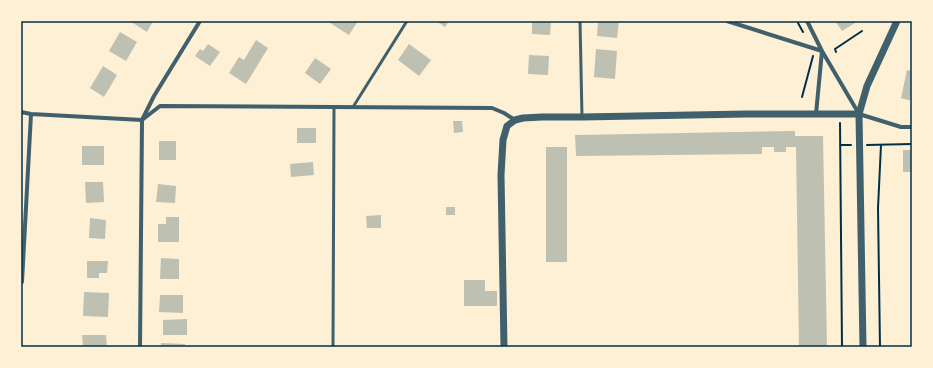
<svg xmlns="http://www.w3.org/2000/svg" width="933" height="368" viewBox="0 0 933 368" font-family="Raleway,sans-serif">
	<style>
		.building { fill: #bec0b2 }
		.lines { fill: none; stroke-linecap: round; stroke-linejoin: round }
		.path { stroke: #003049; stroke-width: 2 }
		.service { stroke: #3f606c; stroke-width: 3 }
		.minor { stroke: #3f606c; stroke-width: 4 }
		.tertiary { stroke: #3f606c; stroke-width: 7 }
		.neatline { fill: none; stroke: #003049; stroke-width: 1.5 }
	</style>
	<rect width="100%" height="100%" fill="#fdf0d5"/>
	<!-- building -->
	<path class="building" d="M130 21H153L147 32Z
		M327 21H358L349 35Z
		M436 21H449L445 27Z
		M532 21H551L550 35 532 34Z
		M598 21H619L617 38 597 36Z
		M835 21H854L855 23 842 31Z
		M120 32 137 42 126 61 109 51Z
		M256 40 268 48 246 84 229 73 239 57 244 60Z
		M208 44 220 52 210 66 195 56 200 49 203 51Z
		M409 44 431 60 419 76 398 60Z
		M596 49 617 51 615 79 594 77Z
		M529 55 549 56 548 75 528 74Z
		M315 58 331 69 320 84 305 73Z
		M103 66 117 75 104 97 90 88Z
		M907 70 912 71V101L901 98Z
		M453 121H462L463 132 454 133Z
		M297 128H316V143H297Z
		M795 131V136H823L827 347H799L796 147H786V152H774V147H762V154L576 156 575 135Z
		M159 141H176V160H159Z
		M82 146H104V165H82Z
		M546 147H567V262H546Z
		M903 150H912V172H903Z
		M313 162 314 175 291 177 290 164Z
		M85 182H103L104 202 86 203Z
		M158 184 176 186 175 203 156 202Z
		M446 207H455V215H446Z
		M381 215V228H367L366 216Z
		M166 217H179V242H158V224H166Z
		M90 218 106 220 105 239 89 238Z
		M161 258 179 259V279H160Z
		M87 261H108L107 273H99V278H87Z
		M464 280H485V291H497V306H464Z
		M84 292 109 293 108 317 83 316Z
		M160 295H183V313L159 312Z
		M187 319V335H163V320Z
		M82 335H106L107 347H83Z
		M161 343 185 344V347H161Z"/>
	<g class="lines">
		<!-- path -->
		<path class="path" d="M798 23 803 32
			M836 52 835 49 862 31
			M802 97 813 56
			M840 123 842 347
			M840 145H851
			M867 145 912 144
			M880 347 878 208 881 145"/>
		<!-- service -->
		<path class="service" d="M580 21 582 117
			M353 107 407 21
			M333 347 334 107"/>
		<!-- minor -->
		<path class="minor" d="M727 21 822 51
			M807 21 822 51 859 114 901 127H912
			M21 112 31 114 142 120 154 96 200 21
			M816 114 822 51
			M22 282 31 114
			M140 347 142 120 160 106 492 108 504 113 515 120"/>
		<!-- tertiary -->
		<path class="tertiary" d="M504 347 501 175 503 140 507 126 515 120 523 118 542 117H582L746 114H859
			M863 347 859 114 867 86 897 21"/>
	</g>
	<!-- border -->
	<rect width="933" height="368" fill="none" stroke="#fdf0d5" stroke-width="44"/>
	<rect x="22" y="22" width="889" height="324" class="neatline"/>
</svg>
